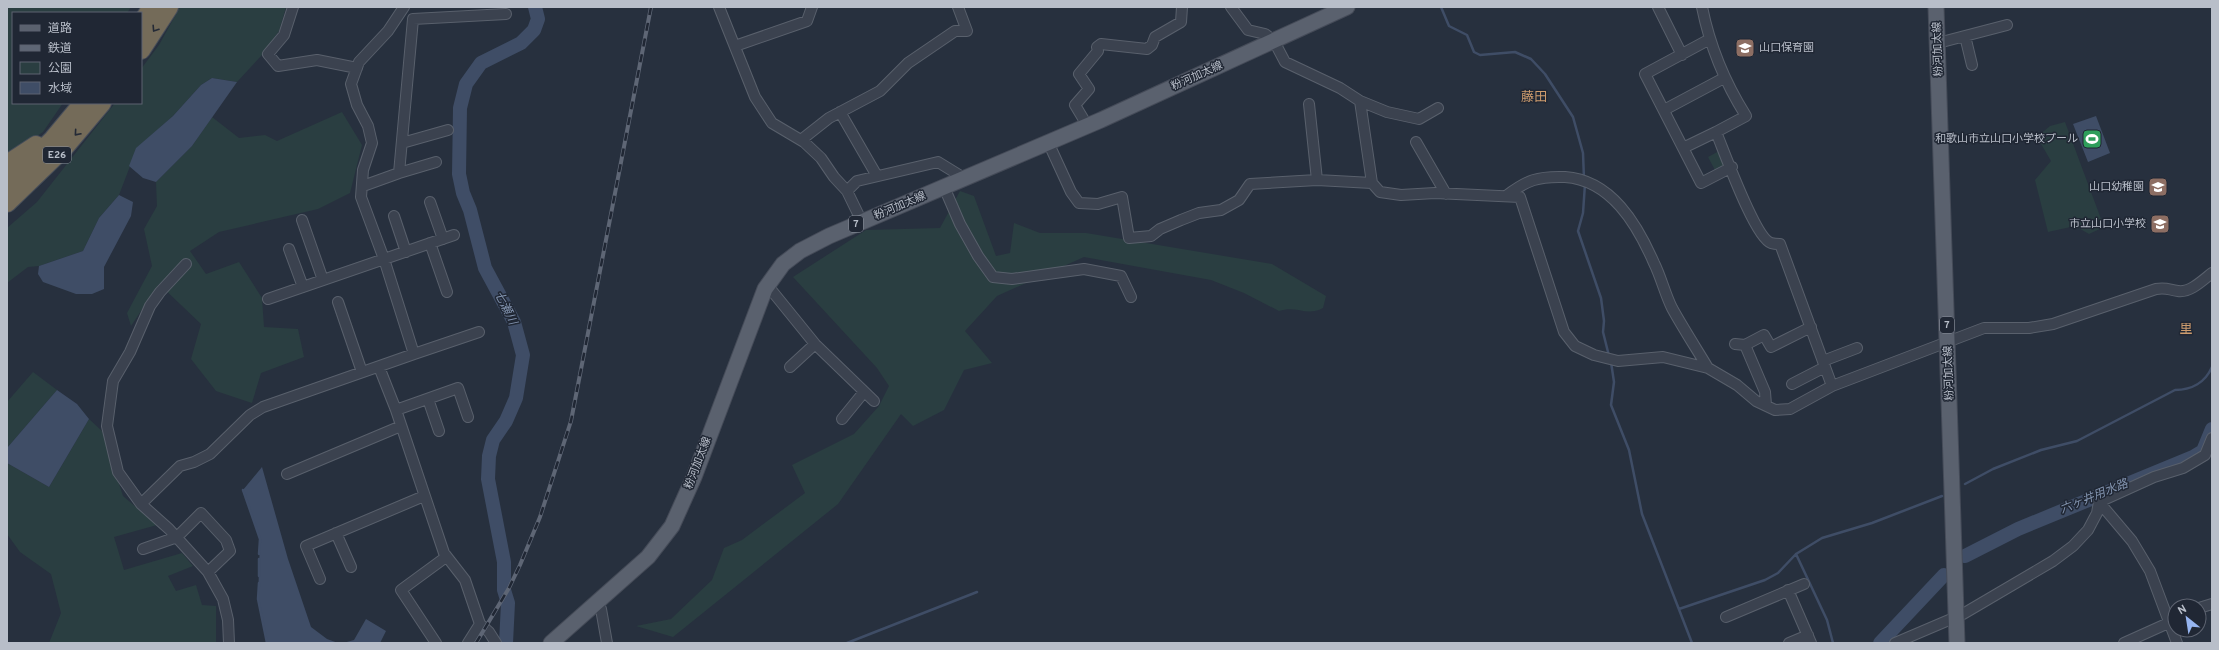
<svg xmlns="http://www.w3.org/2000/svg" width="2219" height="650" viewBox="0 0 2219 650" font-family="Overpass,'Noto Sans JP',sans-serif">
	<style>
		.green { fill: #2a3e41 }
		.water { fill: #3f4d66 }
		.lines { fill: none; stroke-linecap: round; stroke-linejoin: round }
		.stream { stroke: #3f4d66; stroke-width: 2.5 }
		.river { stroke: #3f4d66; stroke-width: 14 }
		.street-casing { stroke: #59606c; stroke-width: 12 }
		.primary-casing { stroke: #454b58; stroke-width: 17 }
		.highway-casing { stroke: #464d59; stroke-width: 20 }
		.street { stroke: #3b424f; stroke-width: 10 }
		.primary { stroke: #5a616e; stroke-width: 15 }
		.highway { stroke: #746b59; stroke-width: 18 }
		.rail-casing { stroke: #5e6675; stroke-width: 4 }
		.rail { stroke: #202734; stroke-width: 2.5; stroke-dasharray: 8; stroke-linecap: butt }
		.oneway { stroke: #242a36 }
		.labels { text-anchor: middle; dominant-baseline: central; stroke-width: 3; stroke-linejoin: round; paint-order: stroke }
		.shield { fill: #202734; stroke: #8a919c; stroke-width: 1 }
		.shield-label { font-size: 10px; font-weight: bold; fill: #b8bec9 }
		.poi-label { font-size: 11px; fill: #b8bec9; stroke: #202734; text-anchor: end }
		.street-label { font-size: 11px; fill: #b8bec9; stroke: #202734 }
		.water-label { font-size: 12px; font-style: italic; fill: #8293ae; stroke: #202734 }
		.quarter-label { font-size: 13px; fill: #cd9c6e; stroke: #202734 }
	</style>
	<rect width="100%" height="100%" fill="#27303e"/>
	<!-- green -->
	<path class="green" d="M7 7H131L127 13H13V103H63L43 132 7 156Z
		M180 7H286L279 31 261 56 237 82 212 78 201 85 173 116 137 148 119 195 99 218 83 251 39 266 28 267 7 283V228L37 202 115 103H141V69L159 45Z
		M342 112 362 145 350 193 318 209 219 232 190 251 206 274 239 262 262 298 264 327 298 329 304 357 261 373 252 403 216 391 191 359 201 324 159 284 131 326 127 313 152 266 144 229 157 206 156 182 192 146 212 117 239 138 265 135 277 141Z
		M2065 122 2104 227 2089 234 2075 226 2048 232 2035 180 2051 161 2037 137 2050 126Z
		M1721 150 1729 167 1716 172 1708 157Z
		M960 191 974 196 996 256 1010 253 1014 223 1040 233H1086L1272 264 1326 296 1323 308C1306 317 1297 305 1279 311L1244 293 1211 280 1084 257 997 296 965 331 992 363 964 370 944 410 913 426 901 414 838 504 673 637 636 626 671 619 712 580 724 548 742 540 805 493 792 465 854 434 879 406 889 386 877 368 793 277 866 230 940 228Z
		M33 372 57 390 7 448V402Z
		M89 419 102 431 123 496 157 525 114 537 124 570 182 553 193 566 168 576 176 591 196 585 202 605 216 606V643H49L61 613 51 574 20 552 7 534V463L49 487Z"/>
	<!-- water -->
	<path class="water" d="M212 78 237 82 192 146 156 182 143 178 129 166 136 148 173 116 201 85Z
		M2096 116 2110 153 2088 162 2073 124Z
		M119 195 133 202 131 216 104 267V289L92 294H76L43 282 38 274 39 266 83 251 99 218Z
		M57 390 77 404 89 419 49 487 7 463V448Z
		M262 467 288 559 311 627 327 639 338 643H267L258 599 260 539 243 490Z
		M366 619 386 631 380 643H343L354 640Z"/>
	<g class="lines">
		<!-- stream -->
		<path class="stream" d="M1441 7 1449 26 1467 35 1474 52 1480 55 1515 52 1531 59 1545 74 1573 117 1583 153 1584 179
			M1585 184 1583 213 1578 231 1601 298 1604 321 1603 332 1609 356
			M1611 362 1614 382 1611 405 1629 450 1642 514 1692 643
			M1965 484 1993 469 2041 450 2077 441 2175 390C2191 390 2205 383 2212 367
			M243 490 260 539 259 554
			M1796 554 1827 620 1833 643
			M259 576V559
			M259 583 258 599 267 643
			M1679 609 1765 580 1778 573 1796 554 1822 538 1872 523 1942 496
			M847 643 977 592"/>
		<!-- river -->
		<path class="river" d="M1965 556 2018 529 2193 457 2203 451 2212 429
			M506 643 508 603 504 590V562L488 479 489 456 493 440 506 421 516 398 523 355 514 322 485 268 470 210 463 193 459 174 460 108 466 84 481 63 521 43 534 30 538 19 535 7
			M1880 643 1944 575"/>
		<!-- street casing -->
		<g class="street-casing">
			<path id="street" d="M293 7 284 35 268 54 278 66 317 60 357 68
				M719 7 755 97 772 123 804 142 821 158 834 177 847 191 862 222
				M1231 7 1248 30 1265 34 1274 41 1285 62 1340 88 1360 101 1372 183 1380 192 1401 195 1435 193 1520 197 1564 332 1575 346 1594 355 1618 361 1663 357 1708 368 1737 385 1756 401 1775 410 1790 409 1832 386 1984 328H2029L2053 324 2156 289C2167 287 2169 290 2178 291 2190 293 2203 280 2212 273
				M1658 7 1682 55
				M1702 7C1710 47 1724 81 1746 116L1716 132C1724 151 1755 238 1771 243 1774 244 1778 244 1780 244L1832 386
				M1965 36 1972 65
				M1710 39 1645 74 1701 183 1732 167
				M1938 43 2007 25
				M735 46 807 21 812 7
				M1360 101 1387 112 1419 119 1438 108
				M1309 104 1317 180
				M1664 110 1724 78
				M840 112 877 176
				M1087 125 1075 105 1089 89 1079 74 1098 51 1097 47 1101 44 1147 49 1152 45 1155 37 1181 22 1182 7
				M801 140 829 118 880 91 908 63 955 31H967L958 7
				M1048 142 1071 192 1079 203 1098 204 1122 197 1129 238 1151 236 1160 229 1181 220 1199 213 1221 210 1239 200 1250 184 1317 180 1372 183
				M1416 142 1446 194
				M402 143 448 130
				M1683 148 1716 132
				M399 173 436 162
				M363 186 399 173 413 19 506 14
				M944 187 960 224 978 256 993 277 1012 279 1084 269 1121 276 1131 297
				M847 191 857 181 938 162 964 178
				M1506 196C1527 180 1538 176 1565 177 1611 180 1637 224 1654 263 1661 277 1665 294 1672 308 1683 328 1696 348 1708 368
				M430 202 443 239
				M394 216 406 252
				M302 220 323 280
				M430 243 447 292
				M289 249 303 287
				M186 264 160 292 150 306 130 352 113 381 107 426 118 472 141 504 169 529 208 572 223 599 228 620 229 643
				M768 286 815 344 874 401
				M268 299 454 235
				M338 302 362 372
				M1735 344 1745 345 1764 335 1771 347 1811 327
				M1745 345 1765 392 1766 405
				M414 354 479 332
				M1823 361 1857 348
				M379 367 396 410 444 553 465 580 480 624 489 632 496 643
				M790 367 815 344
				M1792 384 1825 367
				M428 399 439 431
				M396 410 458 388 468 417
				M842 419 864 392
				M287 474 401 426
				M2099 502 2132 541 2150 571 2177 643
				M141 504 180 466 194 462 210 454 250 415 263 407 414 354 384 259 361 197 363 170 372 143 368 126 357 105 351 84 359 62 388 31 404 7
				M336 533 351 567
				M143 549 177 537 201 513 226 540 230 551 208 572
				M320 579 306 546 424 496
				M1788 590 1811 643
				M596 603 601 609 607 643
				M2199 608 2212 604
				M1726 617 1804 584
				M436 643 401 590 446 557
				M468 643 480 624
				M1789 643 1808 635
				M1895 643 1963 614 2053 561 2073 546 2088 530 2097 513 2099 502 2154 477 2183 468 2205 455 2212 438
				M2124 643 2175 620"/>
		</g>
		<!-- primary casing -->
		<g class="primary-casing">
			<path id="primary" d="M1936 7 1957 643
				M551 643 648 557 672 526 694 477 765 289 783 264 800 251 829 236 1101 120 1347 7"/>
		</g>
		<!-- highway casing -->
		<g class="highway-casing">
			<path id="highway" d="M141 24 152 7
				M141 50 169 7
				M7 164 36 145
				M7 185 53 139 83 103
				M7 203 64 148 102 103"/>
		</g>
		<!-- street -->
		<use href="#street" class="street"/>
		<!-- primary -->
		<use href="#primary" class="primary"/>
		<!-- highway -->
		<use href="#highway" class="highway"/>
		<!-- rail casing -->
		<g class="rail-casing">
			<path id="rail" d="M476 643 509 588 520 565 540 517 571 421 651 7"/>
		</g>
		<!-- rail -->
		<use href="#rail" class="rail"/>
	</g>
	<!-- one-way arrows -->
	<defs><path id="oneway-chevron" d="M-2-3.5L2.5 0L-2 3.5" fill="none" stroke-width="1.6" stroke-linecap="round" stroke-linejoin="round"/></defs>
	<g class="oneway">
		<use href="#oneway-chevron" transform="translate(155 29) rotate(123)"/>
		<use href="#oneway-chevron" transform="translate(77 133) rotate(131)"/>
	</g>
	<!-- icons -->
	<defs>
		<g id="school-square" transform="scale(1)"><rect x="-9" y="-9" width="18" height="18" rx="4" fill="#8d6e63" stroke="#202734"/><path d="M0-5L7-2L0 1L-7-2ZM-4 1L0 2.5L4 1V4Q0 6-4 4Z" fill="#fff"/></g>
		<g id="stadium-square" transform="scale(1)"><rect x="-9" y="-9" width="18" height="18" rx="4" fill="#2e9e5b" stroke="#202734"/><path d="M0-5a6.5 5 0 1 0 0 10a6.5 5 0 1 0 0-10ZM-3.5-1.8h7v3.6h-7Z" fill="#fff"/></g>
	</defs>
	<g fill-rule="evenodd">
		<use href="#school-square" x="1745" y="48"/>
		<use href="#stadium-square" x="2092" y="139"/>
		<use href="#school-square" x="2158" y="187"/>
		<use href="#school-square" x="2160" y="224"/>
	</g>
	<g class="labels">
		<!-- shield labels -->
		<g class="shield">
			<rect x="43" y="147" width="28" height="16" rx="3"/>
			<rect x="849" y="216" width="14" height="16" rx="3"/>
			<rect x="1940" y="317" width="14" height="16" rx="3"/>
		</g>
		<g class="shield-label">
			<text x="57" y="155">E26</text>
			<text x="856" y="224">7</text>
			<text x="1947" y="325">7</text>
		</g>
		<!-- poi labels -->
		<g class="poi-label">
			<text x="1759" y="48" text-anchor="start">山口保育園</text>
			<text x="2078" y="139">和歌山市立山口小学校プール</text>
			<text x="2144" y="187">山口幼稚園</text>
			<text x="2146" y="224">市立山口小学校</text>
		</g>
		<!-- street labels -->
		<g class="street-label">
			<text transform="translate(1938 49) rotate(-92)">粉河加太線</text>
			<text transform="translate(1197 76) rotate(-24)">粉河加太線</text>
			<text transform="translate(900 206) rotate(-23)">粉河加太線</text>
			<text transform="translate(1949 373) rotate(-92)">粉河加太線</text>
			<text transform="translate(698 463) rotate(-69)">粉河加太線</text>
		</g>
		<!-- water labels -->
		<g class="water-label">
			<text transform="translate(505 308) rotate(64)">七瀬川</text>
			<text transform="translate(2094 497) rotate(-22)">六ヶ井用水路</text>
		</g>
		<!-- quarter labels -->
		<g class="quarter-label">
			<text x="1534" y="98">藤田</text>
			<text x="2186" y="330">里</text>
		</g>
	</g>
	<!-- border -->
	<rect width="2219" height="650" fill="none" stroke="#b8bec9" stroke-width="16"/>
	<!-- legend -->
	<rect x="12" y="12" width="130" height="92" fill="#202734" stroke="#5d6370"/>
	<rect x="20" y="25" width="20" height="6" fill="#5a616e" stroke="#5d6370"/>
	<text x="48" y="32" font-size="12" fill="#b8bec9">道路</text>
	<rect x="20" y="45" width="20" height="6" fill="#5e6675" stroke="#5d6370"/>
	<text x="48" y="52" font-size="12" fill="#b8bec9">鉄道</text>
	<rect x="20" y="62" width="20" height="12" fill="#2a3e41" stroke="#5d6370"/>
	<text x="48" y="72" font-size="12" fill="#b8bec9">公園</text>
	<rect x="20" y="82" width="20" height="12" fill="#3f4d66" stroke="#5d6370"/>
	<text x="48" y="92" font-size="12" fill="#b8bec9">水域</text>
	<!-- north arrow -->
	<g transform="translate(2187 618) rotate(330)"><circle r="19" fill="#202734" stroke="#5d6370"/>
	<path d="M0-3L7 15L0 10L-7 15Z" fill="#96b5f0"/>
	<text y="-6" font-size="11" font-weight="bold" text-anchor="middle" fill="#b8bec9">N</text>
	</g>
</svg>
